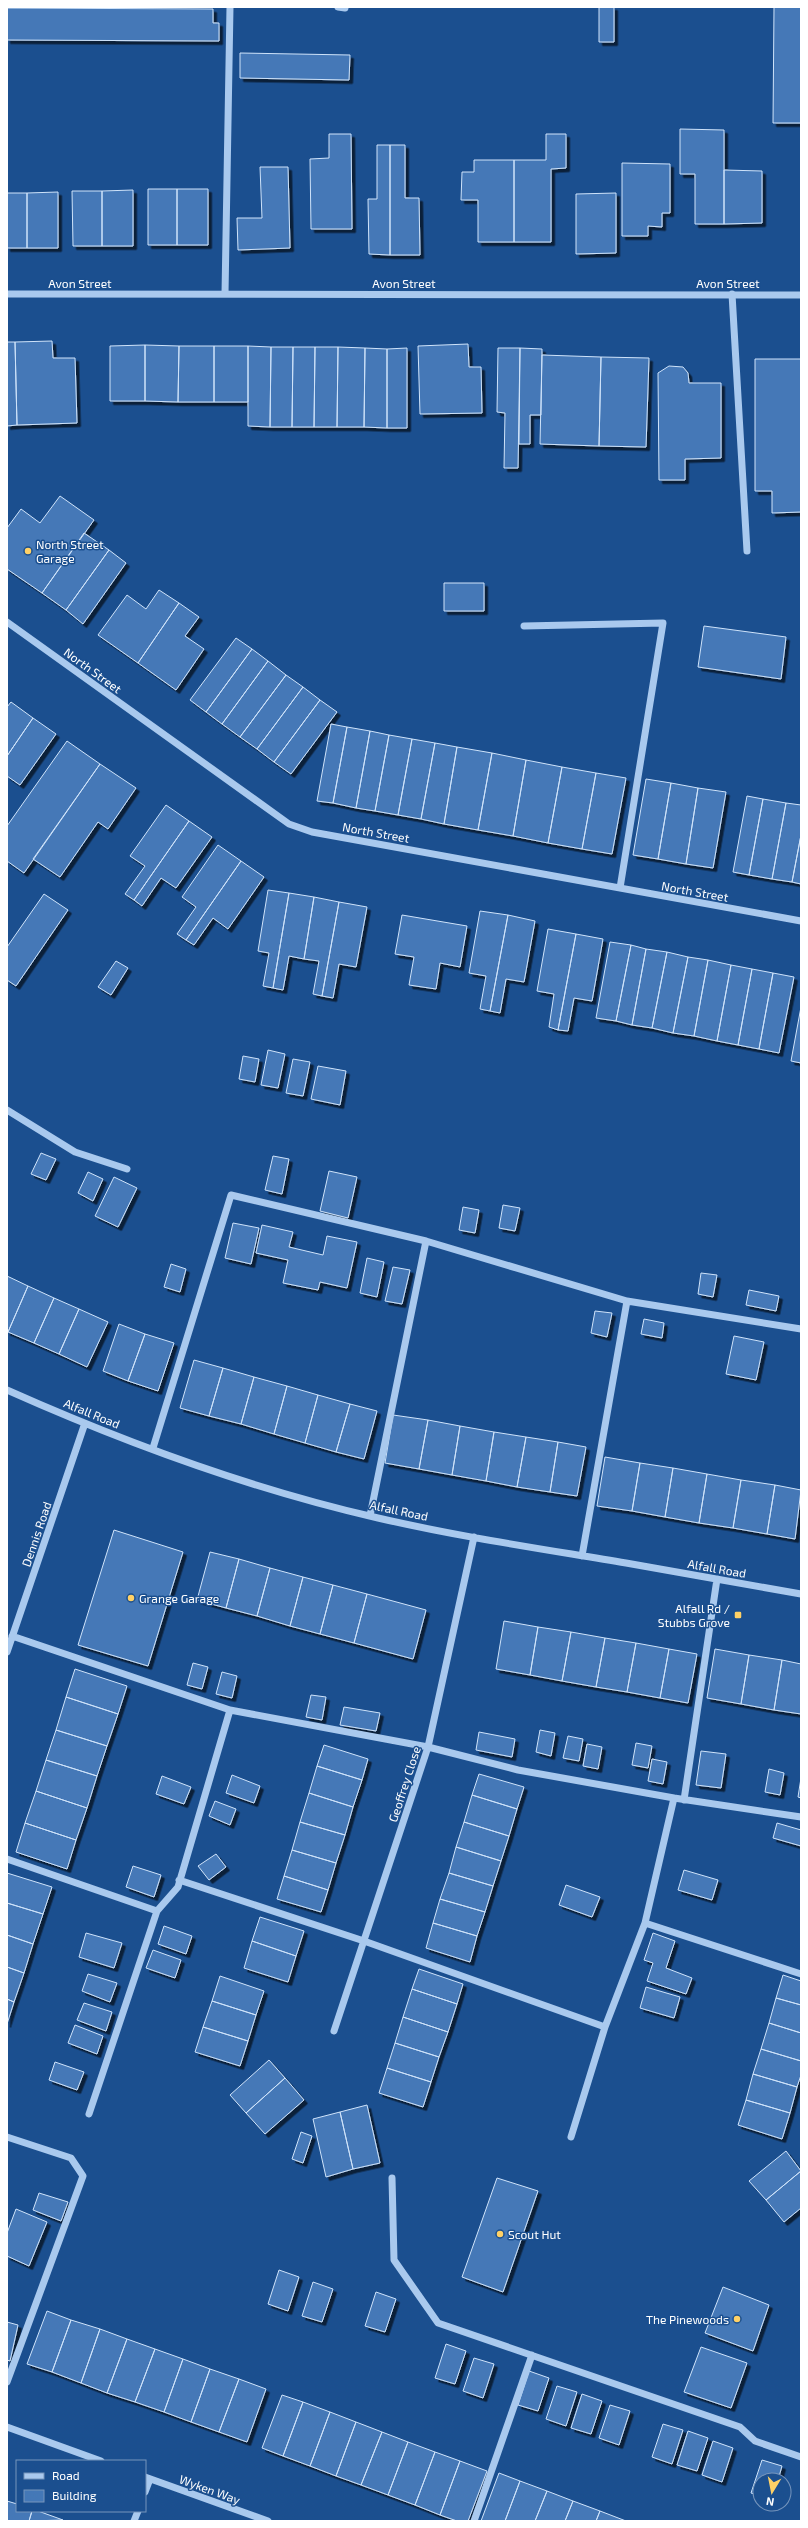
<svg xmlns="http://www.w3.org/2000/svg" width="808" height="2528" viewBox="0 0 808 2528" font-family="'Exo 2',sans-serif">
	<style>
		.building { fill: #4478b7; stroke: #cfe3fa; filter: url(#shadow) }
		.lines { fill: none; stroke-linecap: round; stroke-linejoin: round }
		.minor { stroke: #a9c9ee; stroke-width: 7 }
		.poi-dot { fill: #ffd166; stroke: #1b4f8f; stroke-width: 1.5 }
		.labels { text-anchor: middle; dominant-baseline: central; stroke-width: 3; stroke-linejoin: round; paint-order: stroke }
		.street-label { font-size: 12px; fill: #fff; stroke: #1b4f8f }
		.poi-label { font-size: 12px; fill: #fff; stroke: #1b4f8f; text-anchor: start }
	</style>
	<defs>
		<filter id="shadow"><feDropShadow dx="3.5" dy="3.5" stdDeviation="0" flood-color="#0009"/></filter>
	</defs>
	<rect width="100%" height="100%" fill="#1b4f8f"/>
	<!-- building -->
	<path class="building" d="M599 7H614V42H599Z
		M774 7H801V123H773Z
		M7 8 213 9V23H219V41L7 40Z
		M240 53 350 55 349 80 240 78Z
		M680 129 724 130V224H695V174H680Z
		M329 134H351L352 229H311L310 159 329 158Z
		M546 134H566V168L551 169V242H514V160H546Z
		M377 145H390V255L369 254 368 199H377Z
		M390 145H405V198H419L420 255H390Z
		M474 160H514V242H478V200H461L462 172H474Z
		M622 163 670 164V213H662V227L648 226V236H622Z
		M260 167H288L290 248 238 250 237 218H262Z
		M724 170 762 171V223L724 224Z
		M148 189H177V245H148Z
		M177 189H208V245H177Z
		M133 190V246H102V191Z
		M72 191H102V246H73Z
		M58 192V248H27V193Z
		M7 193H27V248H7Z
		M616 193V253L576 254V194Z
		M52 341 53 358H75L77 423 17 425 15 342Z
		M7 342H15L17 425 7 426Z
		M468 344 469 367H481L482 413 420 414 418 346Z
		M145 345V401H110V346Z
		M145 345 179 346 178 402 145 401Z
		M179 346H214V402H178Z
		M214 346H248V402H214Z
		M248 346 271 347 270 427 248 426Z
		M271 347H293L292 427H270Z
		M293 347H315L314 427H292Z
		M315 347H338L337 427H314Z
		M338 347 365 348 364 427H337Z
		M365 348 387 349V428L364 427Z
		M407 348V428H387V349Z
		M498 348H520L518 468H504L505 413 497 412Z
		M520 348 542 349 541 415H530V444H519Z
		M542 355 601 357 599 446 540 444Z
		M601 357 649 358 646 447 599 446Z
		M755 359H801V512L772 513V491H755Z
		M669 366 683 367 688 373 689 383H721V458L685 459V480H659L658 373Z
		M60 496 94 520 42 593 7 569V528L21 509 40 523Z
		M84 533 109 550 66 610 42 593Z
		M109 550 126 563 83 624 66 610Z
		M444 583H484V611H444Z
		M159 590 179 603 138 663 98 635 127 595 146 609Z
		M179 603 199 617 185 636 204 649 176 690 138 663Z
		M704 626 786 637 781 679 698 667Z
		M236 638 252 649 206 712 190 700Z
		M252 649 268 661 222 724 206 712Z
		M268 661 286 675 240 737 222 724Z
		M286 675 303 687 257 749 240 737Z
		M303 687 320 700 274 762 257 749Z
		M320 700 337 712 291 774 274 762Z
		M11 702 33 718 7 756V707Z
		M33 718 56 734 20 785 7 776V756Z
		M331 724 347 727 333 803 317 801Z
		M347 727 370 731 356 808 333 803Z
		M370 731 389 735 375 811 356 808Z
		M389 735 412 739 398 815 375 811Z
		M412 739 435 743 421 819 398 815Z
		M67 741 100 764 24 873 7 861V826Z
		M435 743 457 747 444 824 421 819Z
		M457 747 492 753 478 830 444 824Z
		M492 753 526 760 513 836 478 830Z
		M526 760 562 767 548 843 513 836Z
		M100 764 136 788 108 829 98 822 60 877 33 859Z
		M562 767 596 773 582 849 548 843Z
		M596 773 626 778 612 854 582 849Z
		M646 779 671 783 658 859 633 855Z
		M671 783 698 788 686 864 658 859Z
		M698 788 726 792 713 868 686 864Z
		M747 796 763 799 749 875 733 872Z
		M763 799 786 803 772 879 749 875Z
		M786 803 801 805V835L792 882 772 879Z
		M166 805 189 821 134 900 125 894 145 866 130 856Z
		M189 821 212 837 176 888 161 878 142 906 134 900Z
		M801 835V884L792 882Z
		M218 845 241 861 186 940 177 934 196 907 182 897Z
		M241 861 264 877 228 929 213 918 194 945 186 940Z
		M268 890 289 893 273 988 263 986 269 953 258 951Z
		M289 893 314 897 304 959 289 956 283 990 273 988Z
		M44 894 68 910 16 986 7 980V947Z
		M314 897 339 902 322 996 313 994 319 961 304 959Z
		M339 902 367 907 356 967 339 964 333 998 322 996Z
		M480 911 508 915 490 1011 480 1009 486 976 469 973Z
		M402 915 467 926 460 967 440 963 436 989 409 985 414 957 395 954Z
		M508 915 535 921 524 982 506 979 500 1013 490 1011Z
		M548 929 576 934 558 1030 549 1027 554 994 537 991Z
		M576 934 603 939 592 1001 574 998 568 1031 558 1030Z
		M610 942 631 945 616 1021 596 1018Z
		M631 945 646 949 632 1025 616 1021Z
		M646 949 667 952 652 1028 632 1025Z
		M667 952 688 957 673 1033 652 1028Z
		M688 957 708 960 694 1036 673 1033Z
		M708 960 731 965 717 1041 694 1036Z
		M116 961 128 968 111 995 98 987Z
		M731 965 752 969 738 1045 717 1041Z
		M752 969 773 973 759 1049 738 1045Z
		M773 973 794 977 779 1053 759 1049Z
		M801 1007V1063L791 1061Z
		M268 1050 285 1054 278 1088 261 1085Z
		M243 1056 259 1059 255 1082 239 1079Z
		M293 1059 310 1062 303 1096 286 1093Z
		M318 1066 346 1071 340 1105 311 1099Z
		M41 1153 56 1159 46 1180 31 1174Z
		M273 1156 289 1159 282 1194 265 1190Z
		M329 1171 357 1177 348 1218 320 1211Z
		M88 1172 103 1179 93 1201 78 1193Z
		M114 1177 137 1188 118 1227 95 1216Z
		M503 1205 520 1208 515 1231 499 1228Z
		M463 1207 479 1210 475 1233 459 1230Z
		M233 1223 259 1228 251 1264 225 1258Z
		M262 1225 293 1232 289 1247 323 1255 327 1236 357 1242 347 1288 320 1282 318 1290 283 1283 288 1260 256 1253Z
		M367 1258 384 1262 377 1297 360 1293Z
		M171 1264 186 1269 180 1292 164 1287Z
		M393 1267 410 1270 402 1304 385 1301Z
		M701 1273 717 1275 713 1297 698 1294Z
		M7 1276 28 1286 8 1332H7Z
		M28 1286 54 1298 34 1343 8 1332Z
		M749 1290 779 1296 776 1311 746 1305Z
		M54 1298 79 1309 59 1354 34 1343Z
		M79 1309 108 1322 87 1367 59 1354Z
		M595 1311 612 1313 607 1337 591 1333Z
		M644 1319 664 1323 662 1338 641 1334Z
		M119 1324 145 1334 128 1381 103 1371Z
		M145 1334 174 1343 158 1391 128 1381Z
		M734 1336 764 1342 756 1380 726 1374Z
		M194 1360 223 1368 209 1416 180 1408Z
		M223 1368 254 1377 241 1424 209 1416Z
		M254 1377 287 1386 274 1434 241 1424Z
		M287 1386 318 1395 305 1443 274 1434Z
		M318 1395 350 1404 336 1452 305 1443Z
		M350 1404 377 1411 364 1459 336 1452Z
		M393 1415 428 1420 419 1469 385 1463Z
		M428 1420 460 1426 452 1475 419 1469Z
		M460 1426 494 1432 486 1481 452 1475Z
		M494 1432 526 1437 517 1487 486 1481Z
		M526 1437 558 1442 550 1492 517 1487Z
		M558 1442 586 1447 577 1496 550 1492Z
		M605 1457 640 1463 632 1511 597 1506Z
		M640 1463 673 1468 665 1517 632 1511Z
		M673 1468 707 1474 699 1523 665 1517Z
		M707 1474 741 1480 733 1528 699 1523Z
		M741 1480 775 1485 767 1534 733 1528Z
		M775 1485 801 1490 795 1539 767 1534Z
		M114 1530 183 1552 148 1666 78 1645Z
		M210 1552 239 1559 226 1608 197 1600Z
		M239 1559 270 1568 257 1616 226 1608Z
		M270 1568 303 1577 290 1626 257 1616Z
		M303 1577 333 1585 320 1634 290 1626Z
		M333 1585 367 1594 354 1643 320 1634Z
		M367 1594 426 1610 413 1659 354 1643Z
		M504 1621 538 1627 530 1675 496 1669Z
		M538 1627 571 1632 562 1681 530 1675Z
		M571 1632 605 1638 596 1687 562 1681Z
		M605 1638 636 1643 627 1692 596 1687Z
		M636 1643 669 1649 660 1698 627 1692Z
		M669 1649 697 1654 688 1703 660 1698Z
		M715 1649 749 1655 741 1704 707 1698Z
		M749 1655 782 1660 774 1710 741 1704Z
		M782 1660 801 1664V1714L774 1710Z
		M193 1663 208 1667 202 1689 187 1685Z
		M75 1669 127 1686 118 1714 66 1697Z
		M222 1672 237 1676 232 1698 216 1694Z
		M311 1695 326 1697 322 1720 306 1717Z
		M66 1697 118 1714 107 1746 56 1730Z
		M344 1707 380 1713 376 1731 340 1725Z
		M56 1730 107 1746 97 1776 46 1760Z
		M540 1730 555 1733 551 1756 536 1752Z
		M479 1732 515 1739 512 1757 476 1750Z
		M568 1736 583 1739 579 1761 563 1758Z
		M636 1743 652 1746 648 1768 632 1765Z
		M587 1744 602 1747 598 1769 583 1766Z
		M324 1745 368 1759 362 1780 317 1766Z
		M701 1751 726 1754 721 1788 696 1785Z
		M652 1759 667 1762 663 1784 648 1781Z
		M46 1760 97 1776 87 1808 36 1791Z
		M317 1766 362 1780 353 1807 309 1793Z
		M769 1769 784 1773 780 1795 765 1792Z
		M479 1774 524 1787 517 1809 472 1795Z
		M232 1775 260 1786 254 1803 226 1793Z
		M162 1776 191 1787 184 1804 156 1794Z
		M801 1778V1798L798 1797Z
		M36 1791 87 1808 76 1840 25 1823Z
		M309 1793 353 1807 345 1835 300 1822Z
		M472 1795 517 1809 509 1836 464 1822Z
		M215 1801 236 1809 230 1825 209 1816Z
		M300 1822 345 1835 336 1863 292 1850Z
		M464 1822 509 1836 501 1861 456 1847Z
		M25 1823 76 1840 67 1869 16 1852Z
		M777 1823 801 1830V1846L773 1838Z
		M456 1847 501 1861 493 1886 449 1873Z
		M292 1850 336 1863 328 1890 284 1876Z
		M216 1854 226 1867 209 1880 198 1866Z
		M133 1866 161 1875 154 1897 126 1887Z
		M684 1870 718 1880 712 1900 678 1890Z
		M7 1873 52 1887 43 1914 7 1903Z
		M449 1873 493 1886 485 1912 440 1899Z
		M284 1876 328 1890 321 1912 277 1899Z
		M566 1885 600 1897 592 1917 559 1905Z
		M440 1899 485 1912 477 1936 433 1923Z
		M7 1903 43 1914 33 1944 7 1935Z
		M260 1917 304 1931 296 1956 252 1941Z
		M433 1923 477 1936 470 1962 426 1948Z
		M164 1926 192 1936 186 1954 158 1944Z
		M86 1933 122 1943 114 1968 79 1957Z
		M653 1933 675 1941 666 1968 692 1978 686 1994 647 1981 653 1963 644 1960Z
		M7 1935 33 1944 24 1973 7 1967Z
		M252 1941 296 1956 288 1982 244 1968Z
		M153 1950 181 1960 175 1978 146 1968Z
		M7 1967 24 1973 14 2002 7 1999Z
		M419 1969 463 1984 457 2004 412 1989Z
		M88 1974 117 1983 110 2002 82 1991Z
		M783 1975 801 1981V2005L776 1998Z
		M220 1976 264 1991 256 2015 212 2001Z
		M646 1987 680 1997 674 2018 640 2008Z
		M412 1989 457 2004 448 2032 403 2017Z
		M776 1998 801 2005V2033L769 2023Z
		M7 1999 14 2002 7 2024Z
		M212 2001 256 2015 248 2041 203 2027Z
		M84 2003 112 2012 106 2031 77 2020Z
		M403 2017 448 2032 439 2057 395 2043Z
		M769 2023 801 2033V2061L761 2049Z
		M75 2025 103 2036 97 2054 68 2043Z
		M203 2027 248 2041 240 2066 195 2052Z
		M395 2043 439 2057 431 2082 387 2068Z
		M761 2049 801 2061V2075L797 2087 753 2074Z
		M269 2060 285 2078 246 2113 230 2095Z
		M55 2062 84 2072 77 2090 49 2080Z
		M387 2068 431 2082 423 2107 379 2093Z
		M753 2074 797 2087 790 2113 746 2100Z
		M285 2078 304 2100 265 2134 246 2113Z
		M746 2100 790 2113 782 2139 738 2125Z
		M367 2105 380 2163 353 2169 340 2112Z
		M340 2112 353 2169 326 2177 313 2119Z
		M301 2132 312 2136 303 2163 292 2159Z
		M786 2151 801 2171 766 2200 749 2181Z
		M801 2171V2208L784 2222 766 2200Z
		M497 2178 538 2191 503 2292 462 2277Z
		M39 2193 68 2202 61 2221 33 2210Z
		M16 2209 47 2222 29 2266 7 2256V2233Z
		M279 2270 299 2277 288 2311 268 2304Z
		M313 2282 333 2289 322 2322 302 2316Z
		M723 2287 769 2305 753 2351 705 2333Z
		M376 2292 396 2299 385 2332 365 2326Z
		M47 2311 71 2320 52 2372 27 2364Z
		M71 2320 100 2329 81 2383 52 2372Z
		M7 2322 18 2325 10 2361 7 2360Z
		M100 2329 127 2339 107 2393 81 2383Z
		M127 2339 155 2349 135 2402 107 2393Z
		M446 2344 466 2351 455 2384 435 2378Z
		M701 2347 747 2363 731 2408 684 2392Z
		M155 2349 183 2359 164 2412 135 2402Z
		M474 2358 494 2364 483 2398 463 2391Z
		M183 2359 210 2369 191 2422 164 2412Z
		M210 2369 239 2379 219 2432 191 2422Z
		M529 2371 549 2378 538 2411 518 2405Z
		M239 2379 266 2389 247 2442 219 2432Z
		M557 2386 577 2392 566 2426 546 2419Z
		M582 2394 602 2401 591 2434 571 2428Z
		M282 2395 303 2402 283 2456 262 2448Z
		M303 2402 330 2412 310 2466 283 2456Z
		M610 2405 630 2411 619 2445 599 2438Z
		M330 2412 356 2422 336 2476 310 2466Z
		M356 2422 382 2432 361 2485 336 2476Z
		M663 2424 683 2430 672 2464 652 2457Z
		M688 2431 708 2438 697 2471 677 2465Z
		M382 2432 408 2442 388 2495 361 2485Z
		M713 2441 733 2448 722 2482 702 2475Z
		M408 2442 435 2452 415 2505 388 2495Z
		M435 2452 460 2461 440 2515 415 2505Z
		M762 2460 782 2466 778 2480H760V2496L751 2493Z
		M460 2461 487 2471 468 2521H457L440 2515Z
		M499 2473 520 2481 505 2521H481Z
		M520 2481 547 2491 535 2521H505Z
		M547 2491 573 2501 565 2521H535Z
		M7 2501 17 2504V2511H32L29 2521H7Z
		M573 2501 600 2511 596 2521H565Z
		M32 2511H38L63 2520 29 2521Z
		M600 2511 626 2521H596Z"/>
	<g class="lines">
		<!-- minor -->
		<path class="minor" d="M338 7 345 8
			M7 294 801 295
			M225 294 230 7
			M732 294 747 551
			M7 622 289 824 312 832 801 921
			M524 626 663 623 620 888
			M7 1110 75 1152 127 1169
			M426 1241 627 1301 582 1556
			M627 1301 801 1329
			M7 1390C126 1443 251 1489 378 1518 460 1537 543 1549 626 1563 684 1573 743 1584 801 1594
			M153 1448 231 1195 426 1241 370 1516
			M12 1636 230 1710
			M7 1652 85 1423
			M684 1800 717 1579
			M7 1859 157 1911
			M179 1880 364 1941 605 2027 571 2137
			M645 1923 674 1798 801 1817
			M605 2027 645 1923 801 1974
			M334 2031 428 1747 474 1537
			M89 2114 157 1911 178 1887 230 1710 428 1747 518 1770 674 1798
			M7 2137 71 2158 83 2176 7 2382
			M392 2178 394 2260 438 2323 740 2427 755 2441 801 2457
			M7 2427 101 2461
			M145 2477 268 2521
			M145 2492 150 2479
			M134 2521 138 2511
			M474 2521 532 2355"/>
	</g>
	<!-- markers -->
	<g class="poi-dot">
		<circle cx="28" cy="551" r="4"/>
		<circle cx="131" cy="1598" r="4"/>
		<rect x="734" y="1611" width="8" height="8" rx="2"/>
		<circle cx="500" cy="2234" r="4"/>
		<circle cx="737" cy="2319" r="4"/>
	</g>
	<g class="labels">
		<!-- street labels -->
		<g class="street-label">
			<text x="80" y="283">Avon Street</text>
			<text x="404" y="283">Avon Street</text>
			<text x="728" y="283">Avon Street</text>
			<text transform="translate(93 670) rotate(36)">North Street</text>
			<text transform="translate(376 832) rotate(10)">North Street</text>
			<text transform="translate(695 891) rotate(10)">North Street</text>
			<text transform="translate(92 1413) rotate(22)">Alfall Road</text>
			<text transform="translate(399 1510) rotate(12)">Alfall Road</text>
			<text transform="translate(36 1534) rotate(-71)">Dennis Road</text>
			<text transform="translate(717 1568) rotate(10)">Alfall Road</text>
			<text transform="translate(404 1784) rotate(-72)">Geoffrey Close</text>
			<text transform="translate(210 2489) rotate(20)">Wyken Way</text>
		</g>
		<!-- poi labels -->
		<g class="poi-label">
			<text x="36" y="544">North Street<tspan x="36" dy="14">Garage</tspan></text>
			<text x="139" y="1598">Grange Garage</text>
			<text x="730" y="1608" text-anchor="end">Alfall Rd /<tspan x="730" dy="14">Stubbs Grove</tspan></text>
			<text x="508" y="2234">Scout Hut</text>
			<text x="729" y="2319" text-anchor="end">The Pinewoods</text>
		</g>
	</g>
	<!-- border -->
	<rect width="808" height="2528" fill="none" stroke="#ffffff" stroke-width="16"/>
	<!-- legend -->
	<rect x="16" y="2460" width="130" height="52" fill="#1b4f8f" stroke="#7695bc"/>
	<rect x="24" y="2473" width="20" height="6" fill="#a9c9ee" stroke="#7695bc"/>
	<text x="52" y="2480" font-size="12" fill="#ffffff">Road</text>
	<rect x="24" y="2490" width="20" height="12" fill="#4478b7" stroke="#7695bc"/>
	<text x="52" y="2500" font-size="12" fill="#ffffff">Building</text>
	<!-- north arrow -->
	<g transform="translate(772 2492) rotate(190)"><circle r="19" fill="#1b4f8f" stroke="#7695bc"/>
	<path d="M0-3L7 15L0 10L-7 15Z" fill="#ffd166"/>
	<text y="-6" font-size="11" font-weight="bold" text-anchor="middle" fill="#ffffff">N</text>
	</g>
</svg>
